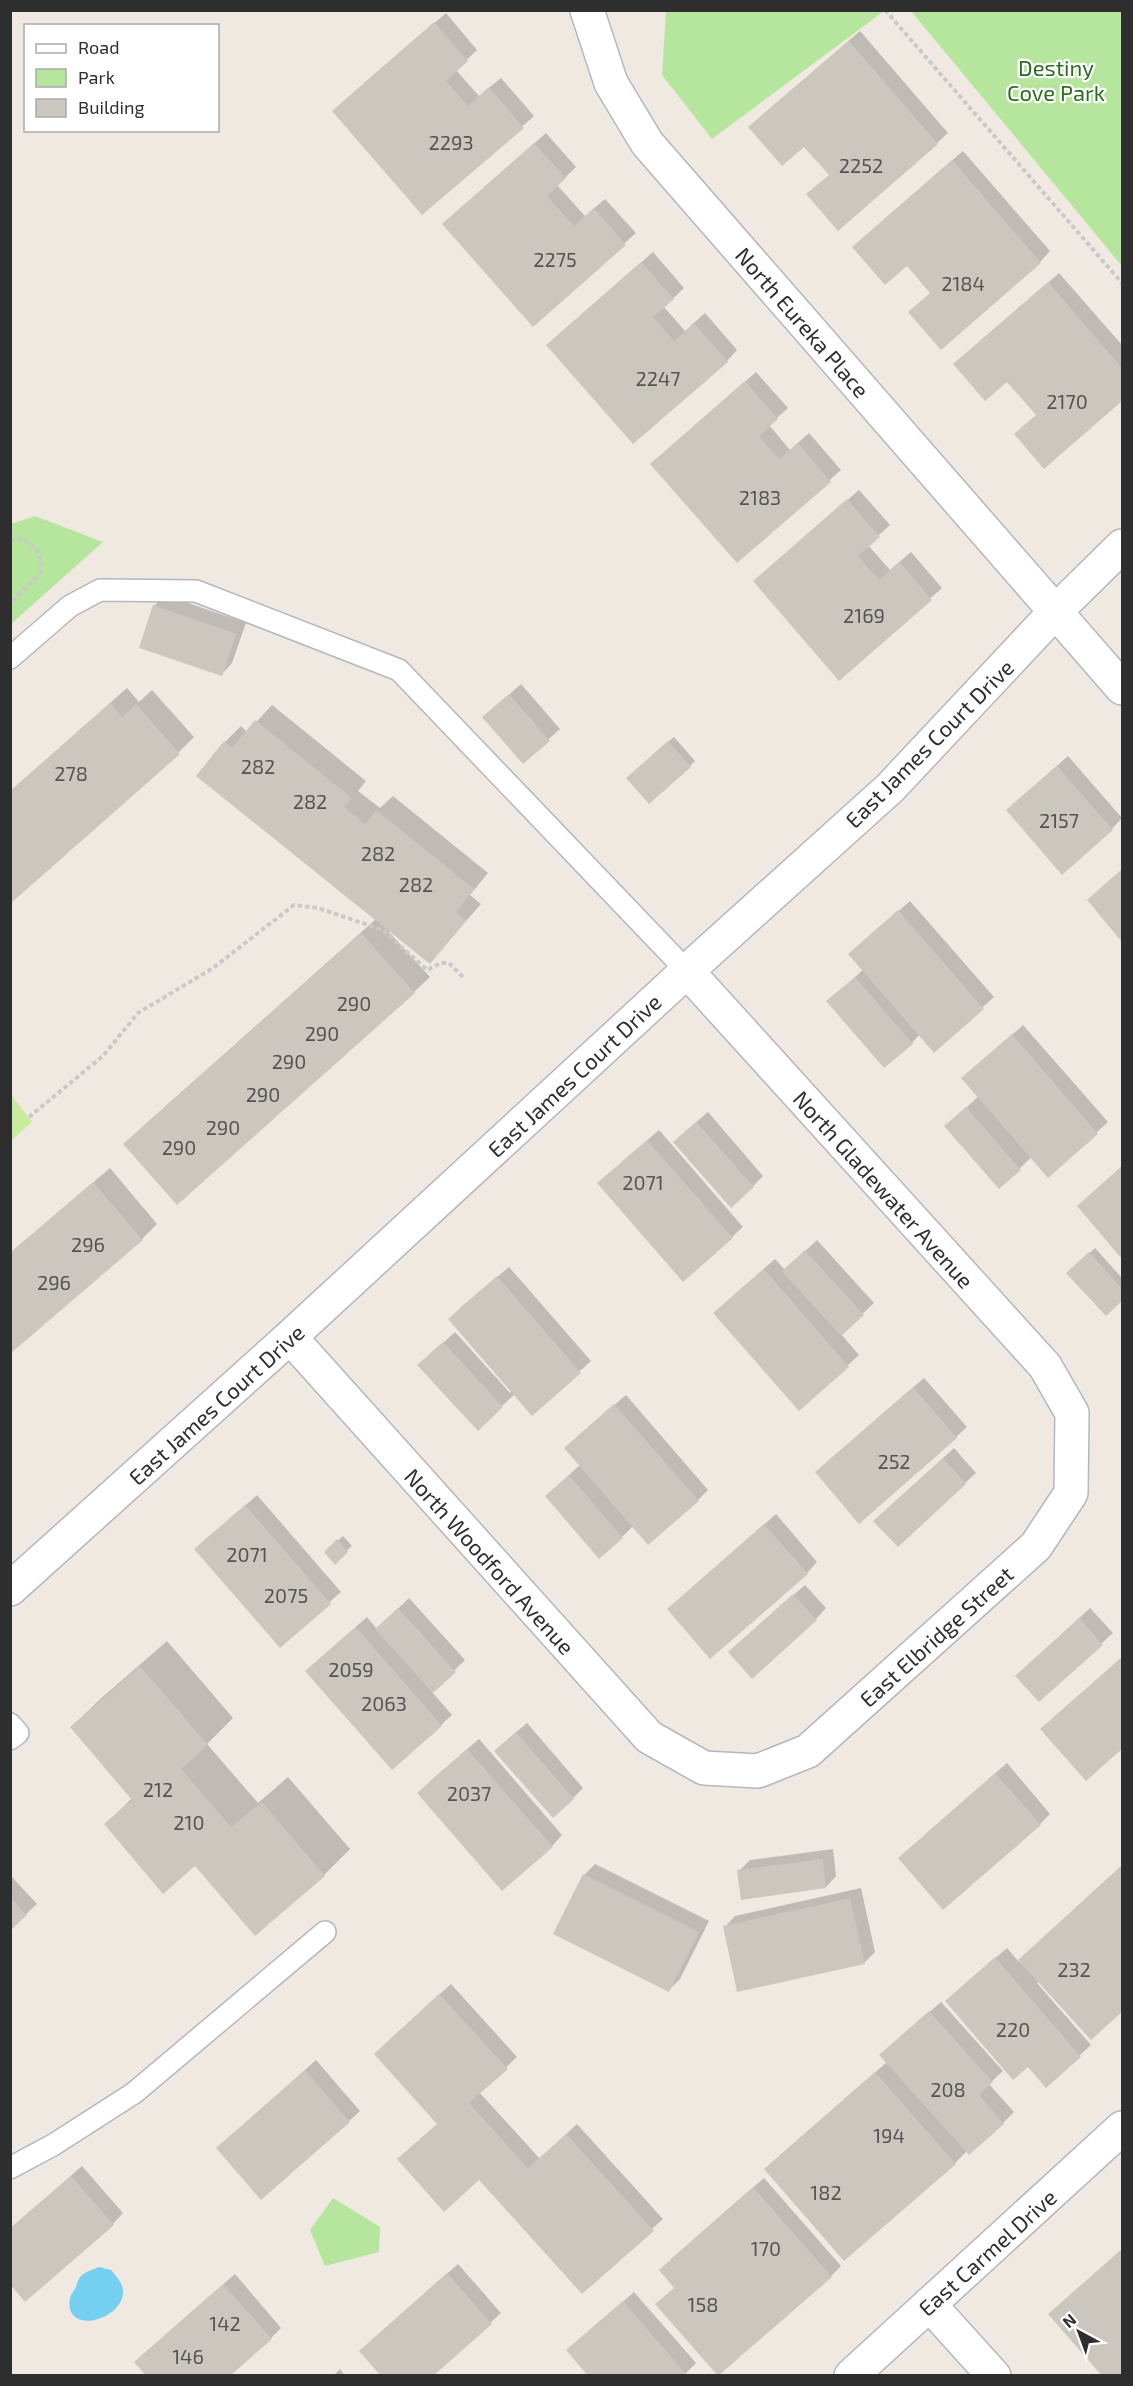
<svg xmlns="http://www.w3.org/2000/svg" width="1133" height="2386" viewBox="0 0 1133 2386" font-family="'Exo 2',sans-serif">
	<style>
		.green { fill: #b6e59e }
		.pitch { fill: #c9ec9a }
		.water { fill: #75cff0 }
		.shadow { fill: #0003 }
		.building { fill: #cbc7bf }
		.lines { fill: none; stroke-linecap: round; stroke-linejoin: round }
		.lane-casing { stroke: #b4b7c1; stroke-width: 24 }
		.street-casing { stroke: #b4b7c1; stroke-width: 36 }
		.path { stroke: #c9c9c9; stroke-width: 4; stroke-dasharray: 4.5 3; stroke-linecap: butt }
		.lane { stroke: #fff; stroke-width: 21 }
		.street { stroke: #fff; stroke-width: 33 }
		.labels { text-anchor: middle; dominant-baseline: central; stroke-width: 4.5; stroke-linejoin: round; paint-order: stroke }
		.number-label { font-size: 20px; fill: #555452 }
		.park-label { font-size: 22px; fill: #2c6e1b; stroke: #fff }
		.street-label { font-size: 22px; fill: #2e2e2e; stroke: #fff }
	</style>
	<rect width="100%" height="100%" fill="#efe9e1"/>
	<!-- green -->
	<path class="green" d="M666 11V10L884 11 712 139 662 75Z
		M911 11H1122V266Z
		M35 516 103 542 11 624V524Z
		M333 2198 380 2227 379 2252 325 2266 310 2230Z"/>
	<!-- pitch -->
	<path class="pitch" d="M11 1095 32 1122 11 1141H10Z"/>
	<!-- water -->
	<path class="water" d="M99 2267 111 2270C116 2276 122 2282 123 2290 126 2315 77 2334 70 2309 69 2303 69 2297 73 2292 77 2287 76 2284 79 2279 83 2272 92 2270 99 2267Z"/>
	<!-- shadow -->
	<path class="shadow" d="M446 13 477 50 456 70 479 96 501 78 534 116 423 213 345 100Z
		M860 31 948 133 937 143 830 174 804 145 761 116Z
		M546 133 576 167 557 185 585 216 605 199 636 233 533 325 455 213Z
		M963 151 1050 251 1040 262 931 292 907 264 864 237Z
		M653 252 684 288 664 307 685 331 705 313 737 350 727 361 559 335Z
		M1059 273 1122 345V399L1045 467 1038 415 1007 380 966 354Z
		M756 372 788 408 769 425 790 450 809 433 841 470 737 561 652 464Z
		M859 490 890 525 868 545 890 570 911 552 942 588 839 678 766 571Z
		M165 595 246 623 232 663 222 674 154 606Z
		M521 684 560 729 523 762 495 707Z
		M127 688 139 702 152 690 194 737 178 753 10 792Z
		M272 705 366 781 358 791 380 808 393 796 488 873 470 895 481 904 430 962 391 930 389 932 430 977 414 992 141 1128 376 919 225 742 241 726 247 732Z
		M674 737 695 761 690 766 633 773Z
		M1068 756 1122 818 1112 829 1018 800Z
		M1122 870V940L1089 900Z
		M910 901 994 997 934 1051 920 1034 912 1043 839 991 863 970 861 944Z
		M1023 1025 1108 1122 1048 1176 1032 1157 999 1187 957 1116 979 1096 974 1068Z
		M708 1112 763 1176 753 1186 686 1131Z
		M659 1130 743 1227 732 1237 610 1173Z
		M1122 1166V1257L1079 1206Z
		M110 1168 157 1224 142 1239 10 1253Z
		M817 1240 874 1303 841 1334 859 1355 799 1409 726 1302 775 1259 785 1270Z
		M1095 1248 1122 1278V1299L1106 1314 1068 1273Z
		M509 1267 591 1361 532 1414 515 1394 502 1406 430 1355 455 1332 510 1393 512 1391 460 1308Z
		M924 1378 967 1427 956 1437 828 1462Z
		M626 1395 708 1490 698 1500 633 1526 622 1537 557 1486 580 1465 576 1438Z
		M954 1448 976 1473 965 1483 886 1510Z
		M257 1495 341 1592 280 1646 207 1539Z
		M776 1514 817 1562 807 1573 669 1609Z
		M343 1536 352 1546 335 1562 326 1552Z
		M805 1585 826 1608 816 1619 740 1642Z
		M409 1598 465 1660 432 1692 452 1715 441 1725 318 1660 367 1617 377 1629Z
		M1090 1608 1113 1633 1039 1700 1028 1666Z
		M167 1641 233 1718 207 1744 258 1803 288 1777 350 1849 324 1875 255 1934 195 1864 106 1824 132 1798 72 1727 97 1702Z
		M1122 1658V1747L1086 1779 1053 1718Z
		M527 1723 583 1788 573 1798 507 1740Z
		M479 1739 562 1835 552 1846 429 1782Z
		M1007 1763 1050 1814 1040 1824 900 1858Z
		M833 1849 836 1876 826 1887 739 1871 750 1860Z
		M595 1864 709 1921 680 1979 669 1990 584 1875Z
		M1122 1866V2010L1092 2038 1039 1981 1037 1983 1091 2045 1046 2086 957 1991 1007 1948 1019 1962Z
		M10 1875 37 1904 10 1929Z
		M861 1888 875 1952 864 1963 725 1927 735 1916Z
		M451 1984 517 2057 479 2092 540 2159 577 2124 663 2219 583 2292 386 2043Z
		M941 2002 1003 2071 989 2084 1014 2112 1003 2123 969 2153 967 2151 955 2163 777 2158 887 2062 892 2045Z
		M316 2060 360 2111 349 2121 229 2138Z
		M82 2166 123 2213 113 2224 10 2229Z
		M764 2178 841 2266 831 2276 676 2287 671 2259Z
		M1122 2250V2376H1104L1061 2303Z
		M458 2264 501 2313 490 2323 372 2340Z
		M235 2274 281 2328 271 2338 147 2351Z
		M634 2292 696 2363 683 2376 579 2340Z
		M340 2369 345 2376H333Z"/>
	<!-- building -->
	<path class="building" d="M434 22 468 61 446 81 468 106 489 87 524 128 422 215 332 111Z
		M849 41 938 144 838 231 806 194 829 175 804 147 782 166 748 127Z
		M534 143 566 178 547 196 574 226 594 208 626 245 533 327 442 224Z
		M952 160 1041 263 941 350 908 312 930 293 907 266 885 285 852 247Z
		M641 262 674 299 653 317 674 341 694 323 728 362 633 444 546 345Z
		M1048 282 1122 368V401L1044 469 1014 434 1036 415 1007 382 985 401 953 364Z
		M745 381 778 419 759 436 779 459 798 443 831 482 737 563 650 464Z
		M847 499 880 537 858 556 879 580 900 562 932 600 839 681 753 581Z
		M153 605 236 634 222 676 139 648Z
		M509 694 550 741 523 764 482 717Z
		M110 703 122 717 136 704 180 754 10 904V791Z
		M255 720 352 798 344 807 365 824 376 810 474 889 456 912 466 921 430 964 196 776 224 741 232 748Z
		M668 741 691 767 649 804 626 778Z
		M1057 766 1113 830 1062 875 1006 810Z
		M1122 869V942L1087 900Z
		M898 910 984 1009 934 1053 848 954Z
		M361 933 415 993 177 1205 123 1144Z
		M855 977 913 1044 884 1068 826 1001Z
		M1012 1034 1098 1134 1048 1178 961 1078Z
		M966 1107 1021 1170 999 1189 944 1126Z
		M696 1122 754 1187 731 1208 673 1142Z
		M647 1140 733 1238 683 1282 597 1183Z
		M1122 1166V1259L1077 1206Z
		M93 1182 143 1240 10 1354V1253Z
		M805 1250 864 1315 841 1336 782 1271Z
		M1089 1252 1122 1289V1301L1106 1316 1066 1273Z
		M764 1269 849 1367 799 1411 713 1313Z
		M497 1276 581 1373 532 1416 448 1319Z
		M443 1342 503 1407 478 1431 417 1365Z
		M913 1387 957 1438 859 1524 815 1472Z
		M614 1404 699 1501 648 1545 564 1448Z
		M943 1458 966 1484 898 1547 873 1521Z
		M569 1475 623 1538 599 1559 545 1496Z
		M245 1505 331 1604 280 1648 194 1549Z
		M764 1524 808 1574 710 1659 667 1609Z
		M337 1539 348 1552 335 1565 324 1552Z
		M793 1594 817 1620 752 1679 728 1652Z
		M398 1608 456 1672 433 1693 375 1629Z
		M1079 1618 1103 1645 1039 1702 1015 1676Z
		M356 1627 442 1726 392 1770 305 1671Z
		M1122 1657V1749L1086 1781 1040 1729Z
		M140 1666 208 1745 181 1769 231 1827 262 1802 325 1876 255 1936 195 1866 163 1894 104 1824 132 1800 70 1727Z
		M516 1732 574 1799 553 1818 494 1751Z
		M467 1749 553 1847 502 1891 417 1793Z
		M995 1773 1041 1825 943 1910 898 1858Z
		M823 1859 826 1888 741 1900 737 1870Z
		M1122 1865V2012L1091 2040 1018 1960Z
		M583 1874 699 1932 669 1992 553 1934Z
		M10 1897 27 1915 10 1931Z
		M850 1898 865 1964 737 1992 723 1926Z
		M995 1957 1081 2057 1046 2088 1028 2067 1013 2080 945 2001Z
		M439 1994 508 2069 469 2103 528 2168 566 2134 654 2231 582 2294 479 2180 444 2212 397 2159 437 2124 374 2054Z
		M929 2011 993 2082 979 2095 1004 2124 969 2155 879 2055Z
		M305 2070 350 2122 261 2200 216 2148Z
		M875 2072 956 2164 844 2261 764 2169Z
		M71 2176 114 2225 25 2302 10 2284V2228Z
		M753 2187 832 2277 718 2376 655 2304 674 2288 659 2270Z
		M1122 2249V2376H1102L1048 2314Z
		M447 2273 492 2324 433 2376H381L359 2351Z
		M223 2284 272 2339 230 2376H146L134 2362Z
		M623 2301 686 2374 685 2376H588L566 2350Z"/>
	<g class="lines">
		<!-- lane casing -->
		<g class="lane-casing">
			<path id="lane" d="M10 658 70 606 100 590 196 591 399 670 687 971
				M10 1724 18 1733 10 1739
				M10 2168 53 2145 134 2093 325 1932"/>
		</g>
		<!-- street casing -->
		<g class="street-casing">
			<path id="street" d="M587 10 611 83 647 143 1122 688
				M290 1337 649 1737 704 1768 758 1771 808 1751 1036 1546 1071 1493 1072 1413 1045 1366 687 971
				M10 1589 290 1337 687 971 890 788 1056 611 1122 546
				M929 2304 994 2376
				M851 2376 1122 2128"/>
		</g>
		<!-- path -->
		<path class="path" d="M885 10 1122 283
			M10 541 22 538C39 551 42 552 40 574L10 603
			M29 1117 103 1056 138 1013 213 968 294 905 318 908 383 930 427 970 441 963H449L463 977"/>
		<!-- lane -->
		<use href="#lane" class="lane"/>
		<!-- street -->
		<use href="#street" class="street"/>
	</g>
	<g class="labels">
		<!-- number labels -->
		<g class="number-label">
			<text x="451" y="142">2293</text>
			<text x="861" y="165">2252</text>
			<text x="555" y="259">2275</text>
			<text x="963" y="283">2184</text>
			<text x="658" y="378">2247</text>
			<text x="1067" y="401">2170</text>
			<text x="760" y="497">2183</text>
			<text x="864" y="615">2169</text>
			<text x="258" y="766">282</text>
			<text x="71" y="773">278</text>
			<text x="310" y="801">282</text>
			<text x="1059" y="820">2157</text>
			<text x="378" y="853">282</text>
			<text x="416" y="884">282</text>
			<text x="354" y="1003">290</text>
			<text x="322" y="1033">290</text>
			<text x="289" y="1061">290</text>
			<text x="263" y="1094">290</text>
			<text x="223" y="1127">290</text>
			<text x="179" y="1147">290</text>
			<text x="643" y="1182">2071</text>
			<text x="88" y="1244">296</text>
			<text x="54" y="1282">296</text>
			<text x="894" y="1461">252</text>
			<text x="247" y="1554">2071</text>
			<text x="286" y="1595">2075</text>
			<text x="351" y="1669">2059</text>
			<text x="384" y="1703">2063</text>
			<text x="158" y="1789">212</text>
			<text x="469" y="1793">2037</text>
			<text x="189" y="1822">210</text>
			<text x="1074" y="1969">232</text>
			<text x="1013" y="2029">220</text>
			<text x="948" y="2089">208</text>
			<text x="889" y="2135">194</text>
			<text x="826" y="2192">182</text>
			<text x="766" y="2248">170</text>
			<text x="703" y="2304">158</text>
			<text x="225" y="2323">142</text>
			<text x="188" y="2356">146</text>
		</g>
		<!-- park labels -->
		<g class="park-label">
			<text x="1056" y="67">Destiny<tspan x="1056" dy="25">Cove Park</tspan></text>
		</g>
		<!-- street labels -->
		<g class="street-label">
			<text transform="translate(803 322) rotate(49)">North Eureka Place</text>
			<text transform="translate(929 743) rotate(-45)">East James Court Drive</text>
			<text transform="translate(574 1075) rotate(-43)">East James Court Drive</text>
			<text transform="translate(884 1189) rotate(48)">North Gladewater Avenue</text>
			<text transform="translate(216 1404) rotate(-42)">East James Court Drive</text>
			<text transform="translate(490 1561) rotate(48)">North Woodford Avenue</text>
			<text transform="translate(936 1636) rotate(-42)">East Elbridge Street</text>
			<text transform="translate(987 2252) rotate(-42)">East Carmel Drive</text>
		</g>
	</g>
	<!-- border -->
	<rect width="1133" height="2386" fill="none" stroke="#2e2e2e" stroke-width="24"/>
	<!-- legend -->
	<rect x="24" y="24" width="195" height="108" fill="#ffffff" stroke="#ababab" stroke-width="1.5"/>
	<rect x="36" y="44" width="30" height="9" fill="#ffffff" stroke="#ababab" stroke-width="1.5"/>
	<text x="78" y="54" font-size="18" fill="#2e2e2e">Road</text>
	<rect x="36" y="69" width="30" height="18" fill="#b6e59e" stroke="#ababab" stroke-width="1.5"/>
	<text x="78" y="84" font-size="18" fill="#2e2e2e">Park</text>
	<rect x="36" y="99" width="30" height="18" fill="#cbc7bf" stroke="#ababab" stroke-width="1.5"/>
	<text x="78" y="114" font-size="18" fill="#2e2e2e">Building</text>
	<!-- north arrow -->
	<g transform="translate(1079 2332) rotate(319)" stroke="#ffffff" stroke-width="4.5" paint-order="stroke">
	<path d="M0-4.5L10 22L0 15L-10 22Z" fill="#2e2e2e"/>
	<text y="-9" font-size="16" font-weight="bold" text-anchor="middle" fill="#2e2e2e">N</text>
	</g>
</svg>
